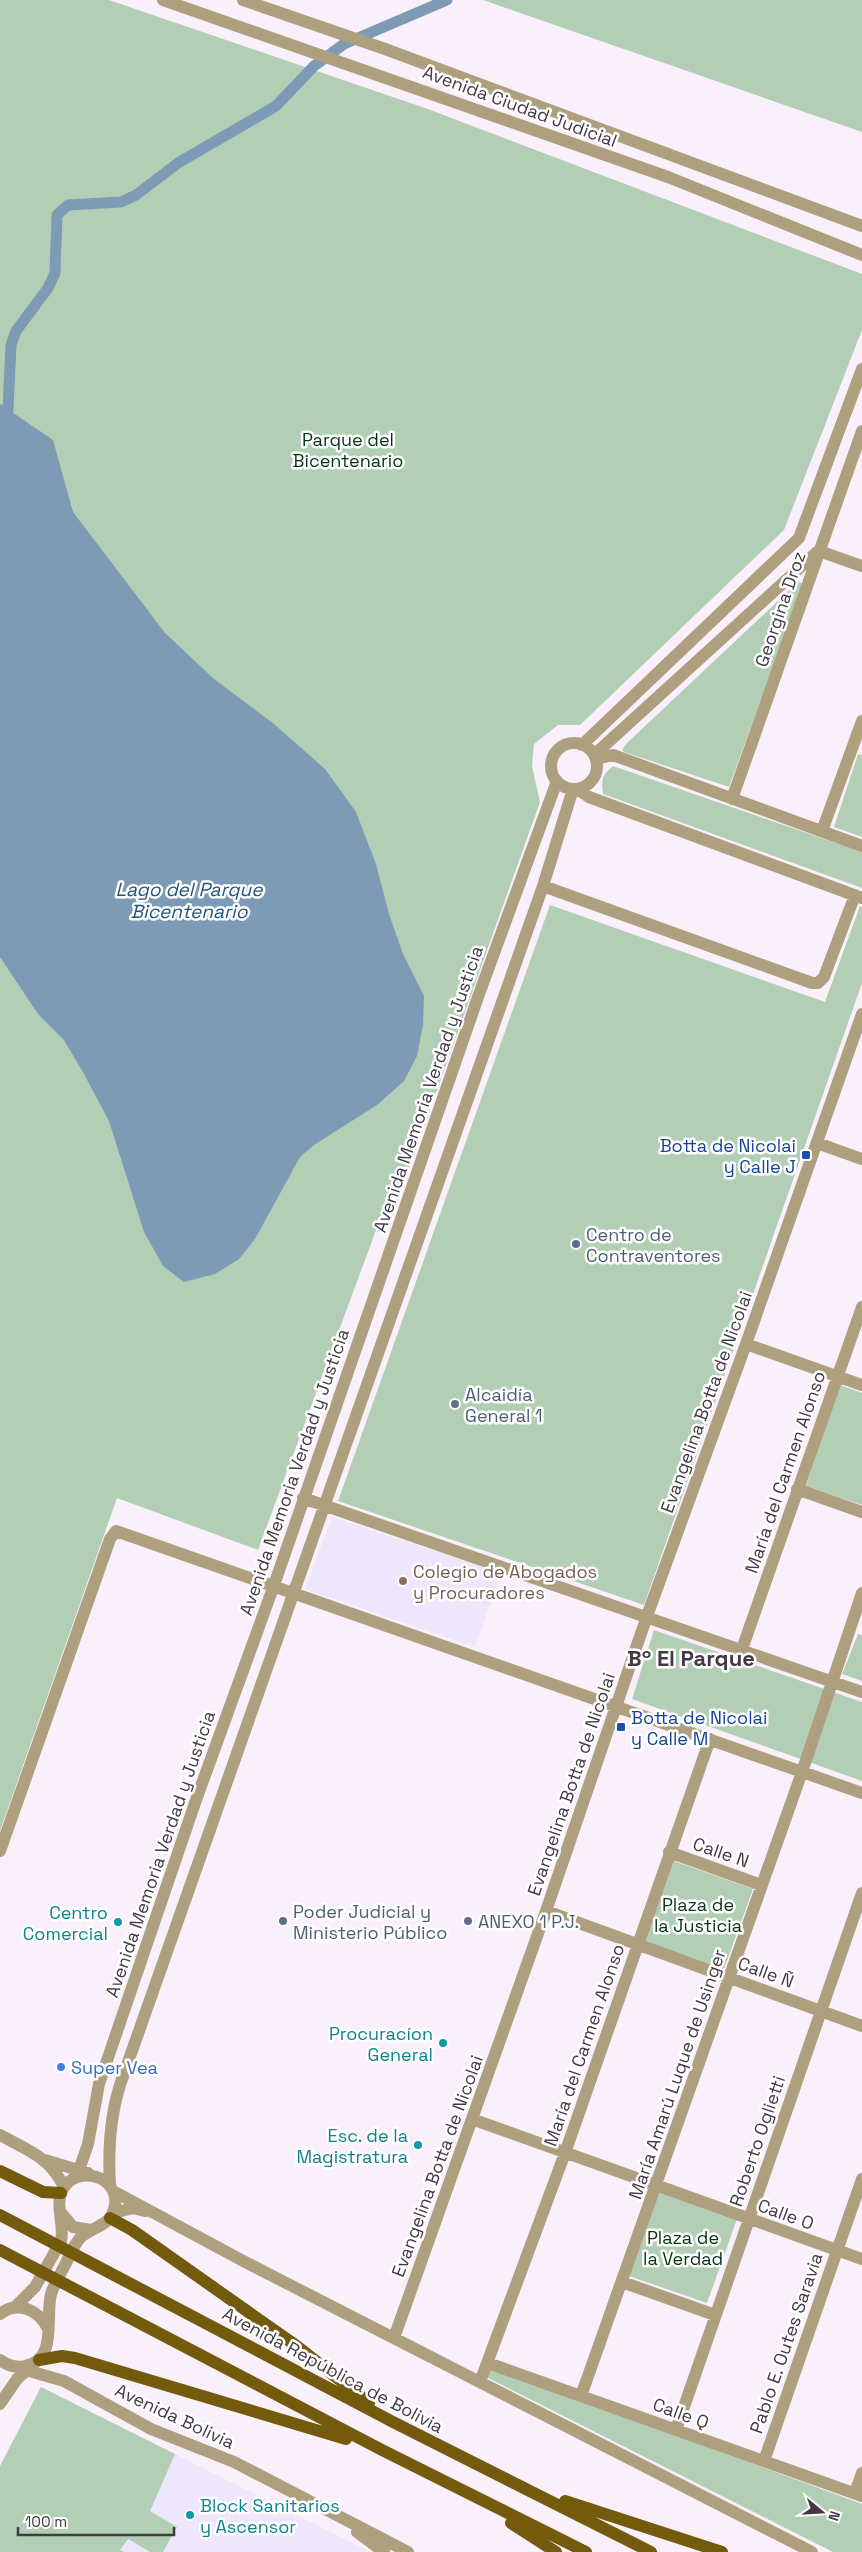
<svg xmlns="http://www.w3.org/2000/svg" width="862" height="2552" viewBox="0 0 862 2552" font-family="'Space Grotesk',sans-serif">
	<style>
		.education { fill: #ede6fc }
		.green { fill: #b2ceb5 }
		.water { fill: #7d9bb4 }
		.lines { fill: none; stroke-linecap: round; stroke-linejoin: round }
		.canal { stroke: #7d9bb4; stroke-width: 11 }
		.minor { stroke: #aea07e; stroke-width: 12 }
		.major { stroke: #735a0d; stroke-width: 12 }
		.transit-dot { fill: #1a4fb4; stroke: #fff; stroke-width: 2 }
		.service-dot { fill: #5c6f8a; stroke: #fff; stroke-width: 2 }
		.education-dot { fill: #8d6e63; stroke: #fff; stroke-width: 2 }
		.culture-dot { fill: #0f9aa8; stroke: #fff; stroke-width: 2 }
		.shop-dot { fill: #3f7fe0; stroke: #fff; stroke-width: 2 }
		.labels { text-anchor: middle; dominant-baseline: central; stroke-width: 5; stroke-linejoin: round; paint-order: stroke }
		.street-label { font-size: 18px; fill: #423945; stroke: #fff }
		.park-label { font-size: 18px; fill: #033512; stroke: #fff }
		.transit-label { font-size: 18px; fill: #164399; stroke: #fff; text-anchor: end }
		.service-label { font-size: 18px; fill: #4e5e75; stroke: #fff; text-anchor: start }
		.education-label { font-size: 18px; fill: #785e54; stroke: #fff; text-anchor: start }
		.culture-label { font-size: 18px; fill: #0d838f; stroke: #fff; text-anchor: end }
		.shop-label { font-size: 18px; fill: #366cbe; stroke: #fff; text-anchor: start }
		.water-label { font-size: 19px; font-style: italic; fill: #24567a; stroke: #fff }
		.district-label { font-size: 22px; font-weight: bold; fill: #423945; stroke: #fff }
	</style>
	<rect width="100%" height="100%" fill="#faf0fc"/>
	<!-- education -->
	<path class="education" d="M332 1517 501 1573 475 1647 305 1589Z
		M41 2387 370 2552H0V2466Z"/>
	<!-- green -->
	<path class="green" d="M0 0H109L425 108 862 274V330L784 530 580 725H558L534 744 532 766 540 802 396 1205 386 1203 258 1550 117 1498 0 1831Z
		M483 0H862V132Z
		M798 582 803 584 729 787 624 752 622 750 626 744Z
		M858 754 862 755V837L834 827Z
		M613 766 862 852V888L603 794C601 780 602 775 613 766Z
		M550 905 825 1002 860 906 862 907V983L644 1605 338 1501Z
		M840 1385 862 1393V1505L806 1486Z
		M654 1630 862 1702V1781L632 1699Z
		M858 1634 862 1635V1681L842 1674Z
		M671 1860 753 1889 724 1969 642 1941Z
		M658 2191 737 2219 707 2303 629 2276Z
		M489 2366 862 2504V2552H833L484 2376Z
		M41 2387 175 2454 150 2511 177 2527 163 2552H150L128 2539 120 2550 124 2552H0V2466Z"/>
	<!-- water -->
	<path class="water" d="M0 404 53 440 73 512 165 633 214 679 274 724 325 769 356 812 376 864 389 914 403 954 424 996 423 1025 417 1056 404 1081 377 1105 314 1145 300 1157 255 1239 239 1259 215 1274 184 1282 163 1266 144 1232 109 1121 84 1074 64 1040 38 1014 0 957Z"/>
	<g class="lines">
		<!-- canal -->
		<path class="canal" d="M0 445 8 409 11 345 16 331 48 288 55 273 57 215 68 205 121 202 136 195 178 163 276 106 314 66 344 44 447 0"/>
		<!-- minor -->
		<path class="minor" d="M163 0 668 177 862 255
			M243 0 385 49 862 226
			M819 551 862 566
			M551 766a23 23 0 1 1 46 0a23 23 0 1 1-46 0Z
			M582 745 799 538 862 369
			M594 755 817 552
			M596 759 613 755 862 846
			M577 789 589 797 862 898
			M732 799 862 431
			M822 831 862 721
			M543 886 812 983H818L824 977 855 895
			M817 1143 862 1159
			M746 1344 862 1385
			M797 1489 862 1512
			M303 1498 862 1692
			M742 1649 862 1307
			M0 1851 110 1539 116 1531 862 1793
			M669 1852 761 1885
			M546 1911 862 2026
			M472 2119 862 2259
			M0 2135C27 2150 50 2157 64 2187
			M45 2160 88 2173
			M77 2176 88 2144 99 2084 196 1800 273 1588 478 997 557 781
			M110 2185C108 2151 110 2115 121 2082L543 886 573 789
			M113 2191 247 2263 812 2552
			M61 2213 73 2227 91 2230
			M113 2213 133 2208 145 2211
			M622 2282 715 2315
			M0 2314C18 2300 39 2310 48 2329
			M394 2338 546 1911 647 1616 746 1344 862 1014
			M0 2360C7 2365 16 2368 25 2366 58 2360 45 2318 51 2294 54 2284 61 2273 66 2263 70 2255 74 2244 81 2237 95 2225 111 2227 115 2205 119 2176 77 2164 63 2189 54 2204 65 2224 61 2241L35 2287 14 2308
			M488 2363 862 2496
			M19 2368 64 2381 151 2429 234 2462 408 2552
			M480 2382 565 2153 710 1739
			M581 2396 802 1772 862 1593
			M0 2404 17 2379 31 2366
			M676 2430 862 1893
			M764 2461 862 2179
			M855 2493 862 2473
			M357 2532 384 2552"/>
		<!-- major -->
		<path class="major" d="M0 2171 43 2192 61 2193
			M0 2215 393 2422 651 2552
			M110 2218 132 2230 298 2347 369 2403
			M0 2250 382 2450 586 2552
			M39 2360 62 2356 75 2358 346 2439
			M565 2501 722 2552
			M511 2523 556 2552"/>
	</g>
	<!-- markers -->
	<g class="transit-dot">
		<rect x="801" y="1150" width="10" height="10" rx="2.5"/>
		<rect x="616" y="1722" width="10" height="10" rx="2.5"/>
	</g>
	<g class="service-dot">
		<circle cx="576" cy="1244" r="5"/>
		<circle cx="455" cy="1404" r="5"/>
		<circle cx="283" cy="1921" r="5"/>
		<circle cx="468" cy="1921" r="5"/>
	</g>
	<circle class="education-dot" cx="403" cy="1581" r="5"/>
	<g class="culture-dot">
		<circle cx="118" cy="1922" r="5"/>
		<circle cx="443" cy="2043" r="5"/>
		<circle cx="418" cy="2145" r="5"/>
		<circle cx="190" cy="2515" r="5"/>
	</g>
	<circle class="shop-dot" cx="61" cy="2067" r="5"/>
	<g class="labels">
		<!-- street labels -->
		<g class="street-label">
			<text transform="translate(520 106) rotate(20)">Avenida Ciudad Judicial</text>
			<text transform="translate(780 609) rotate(-71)">Georgina Droz</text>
			<text transform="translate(428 1089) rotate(-71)">Avenida Memoria Verdad y Justicia</text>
			<text transform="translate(706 1402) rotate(-70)">Evangelina Botta de Nicolai</text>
			<text transform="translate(294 1472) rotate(-71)">Avenida Memoria Verdad y Justicia</text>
			<text transform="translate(785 1472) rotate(-71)">María del Carmen Alonso</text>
			<text transform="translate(571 1784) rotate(-71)">Evangelina Botta de Nicolai</text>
			<text transform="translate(721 1852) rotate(19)">Calle N</text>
			<text transform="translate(160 1854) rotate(-71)">Avenida Memoria Verdad y Justicia</text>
			<text transform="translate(766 1972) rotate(20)">Calle Ñ</text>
			<text transform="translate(584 2045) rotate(-71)">María del Carmen Alonso</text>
			<text transform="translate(677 2074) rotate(-71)">María Amarú Luque de Usinger</text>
			<text transform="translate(757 2141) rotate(-71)">Roberto Oglietti</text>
			<text transform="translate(437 2166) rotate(-70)">Evangelina Botta de Nicolai</text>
			<text transform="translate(786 2214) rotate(20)">Calle O</text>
			<text transform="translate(786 2343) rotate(-71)">Pablo E. Outes Saravia</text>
			<text transform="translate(333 2370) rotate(28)">Avenida República de Bolivia</text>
			<text transform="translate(681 2413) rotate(20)">Calle Q</text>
			<text transform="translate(175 2416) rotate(25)">Avenida Bolivia</text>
		</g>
		<!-- park labels -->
		<g class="park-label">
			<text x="348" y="439">Parque del<tspan x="348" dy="21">Bicentenario</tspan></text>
			<text x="698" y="1904">Plaza de<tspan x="698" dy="21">la Justicia</tspan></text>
			<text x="683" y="2237">Plaza de<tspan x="683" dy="21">la Verdad</tspan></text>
		</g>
		<!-- transit labels -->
		<g class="transit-label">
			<text x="796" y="1145">Botta de Nicolai<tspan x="796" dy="21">y Calle J</tspan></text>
			<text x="631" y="1717" text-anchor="start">Botta de Nicolai<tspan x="631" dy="21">y Calle M</tspan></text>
		</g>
		<!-- service labels -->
		<g class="service-label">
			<text x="586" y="1234">Centro de<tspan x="586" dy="21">Contraventores</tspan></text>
			<text x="465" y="1394">Alcaidía<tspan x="465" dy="21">General 1</tspan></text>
			<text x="293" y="1911">Poder Judicial y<tspan x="293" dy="21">Ministerio Público</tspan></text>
			<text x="478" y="1921">ANEXO 1 P.J.</text>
		</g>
		<!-- education labels -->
		<g class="education-label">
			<text x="413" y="1571">Colegio de Abogados<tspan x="413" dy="21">y Procuradores</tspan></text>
		</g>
		<!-- culture labels -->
		<g class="culture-label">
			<text x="108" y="1912">Centro<tspan x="108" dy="21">Comercial</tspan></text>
			<text x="433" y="2033">Procuracíon<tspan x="433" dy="21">General</tspan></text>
			<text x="408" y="2135">Esc. de la<tspan x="408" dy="21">Magistratura</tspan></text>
			<text x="200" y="2505" text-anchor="start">Block Sanitarios<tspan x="200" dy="21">y Ascensor</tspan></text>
		</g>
		<!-- shop labels -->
		<g class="shop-label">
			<text x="71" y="2067">Super Vea</text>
		</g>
		<!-- water labels -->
		<g class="water-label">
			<text x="189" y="889">Lago del Parque<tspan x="189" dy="22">Bicentenario</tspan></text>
		</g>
		<!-- district labels -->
		<g class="district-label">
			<text x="691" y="1658">Bº El Parque</text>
		</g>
	</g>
	<!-- north arrow -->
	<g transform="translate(822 2512) rotate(108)" stroke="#ffffff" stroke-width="4" paint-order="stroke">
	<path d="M0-4L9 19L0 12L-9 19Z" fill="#423945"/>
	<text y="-8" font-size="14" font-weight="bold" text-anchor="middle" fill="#423945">N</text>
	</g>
	<!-- scale -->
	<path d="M18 2527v8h156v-8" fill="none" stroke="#423945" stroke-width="2.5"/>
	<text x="25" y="2527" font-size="15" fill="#423945" stroke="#ffffff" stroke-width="4" paint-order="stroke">100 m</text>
</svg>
